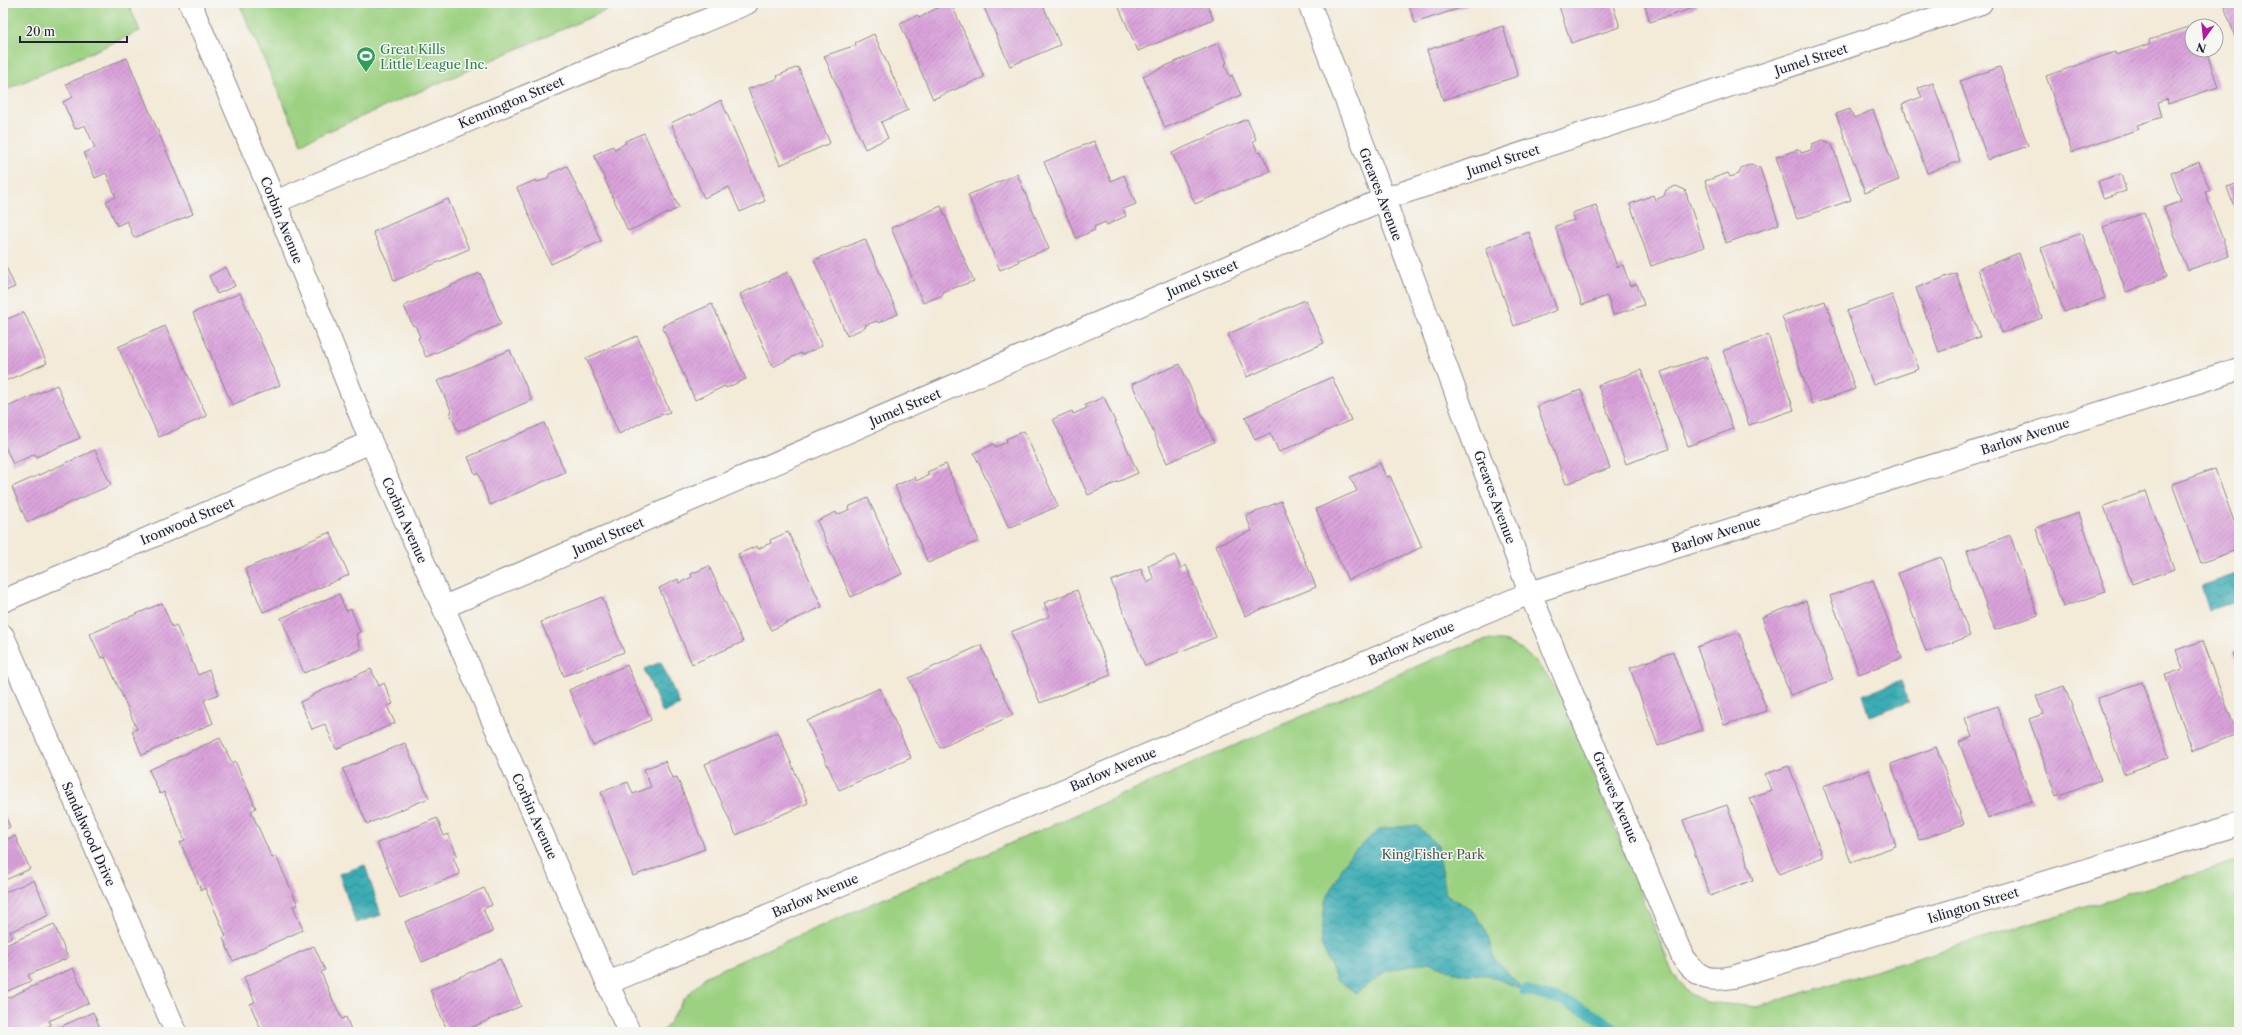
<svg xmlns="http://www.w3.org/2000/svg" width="2242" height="1035" viewBox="0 0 2242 1035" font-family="'Libre Caslon Text',serif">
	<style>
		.park { fill: #9cd181; stroke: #5f7a5e }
		.water { fill: url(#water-waves); stroke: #2e6778 }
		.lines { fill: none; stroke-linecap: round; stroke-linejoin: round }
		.stream { stroke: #3aacb4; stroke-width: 11 }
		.building { fill: url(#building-hatch) }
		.minor-casing { stroke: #8a868a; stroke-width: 24 }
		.minor { stroke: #fff; stroke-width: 22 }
		.labels { text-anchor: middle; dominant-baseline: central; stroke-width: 3; stroke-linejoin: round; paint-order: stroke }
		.leisure-label { font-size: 13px; fill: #27864d; stroke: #f6f6f2; text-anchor: start }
		.street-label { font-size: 13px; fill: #22223b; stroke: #f6f6f2 }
		.park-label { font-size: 13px; fill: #475750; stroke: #f6f6f2 }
	</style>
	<defs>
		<pattern id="water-waves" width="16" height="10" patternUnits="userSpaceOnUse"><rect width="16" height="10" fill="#3aacb4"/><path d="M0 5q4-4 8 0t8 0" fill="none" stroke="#308c94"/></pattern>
		<pattern id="building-hatch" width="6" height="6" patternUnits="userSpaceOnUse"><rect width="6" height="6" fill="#daa3db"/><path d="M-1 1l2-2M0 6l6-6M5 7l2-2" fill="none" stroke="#b084b3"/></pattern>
	</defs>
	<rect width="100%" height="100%" fill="#f6f6f2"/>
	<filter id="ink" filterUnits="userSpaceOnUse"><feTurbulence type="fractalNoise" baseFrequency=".025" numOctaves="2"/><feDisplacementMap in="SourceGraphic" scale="8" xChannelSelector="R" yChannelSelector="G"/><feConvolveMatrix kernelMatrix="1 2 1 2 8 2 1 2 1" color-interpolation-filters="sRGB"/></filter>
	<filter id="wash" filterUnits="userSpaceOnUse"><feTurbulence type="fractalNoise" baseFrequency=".012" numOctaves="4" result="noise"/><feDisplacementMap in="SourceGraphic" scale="16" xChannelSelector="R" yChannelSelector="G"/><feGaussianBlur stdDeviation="0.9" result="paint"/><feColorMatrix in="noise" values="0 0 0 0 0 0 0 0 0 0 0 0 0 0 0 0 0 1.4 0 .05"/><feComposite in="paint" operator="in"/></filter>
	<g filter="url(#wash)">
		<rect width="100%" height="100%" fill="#f3ead8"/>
		<!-- park -->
		<path class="park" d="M3 3H128L140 31 3 91Z
			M239 3H623L301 143Z
			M1487 640C1494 641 1503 640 1509 643 1536 655 1551 681 1566 705L1673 974 1690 994 1706 1002 1757 1007 2239 860V1032H663L684 999 706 976 1454 650Z"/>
		<!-- water -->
		<path class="water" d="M2239 573V600L2209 610 2201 586Z
			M661 662 680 705 663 713 644 669Z
			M1901 681 1909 702 1869 716 1862 695Z
			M1417 825 1438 846 1446 895 1472 910 1486 930 1494 958 1524 990 1487 975 1460 974 1429 962 1386 971 1357 993 1336 979 1321 944 1325 902 1348 857 1379 829Z
			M365 865 381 915 356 923 339 874Z"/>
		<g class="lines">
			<!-- stream -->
			<path class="stream" d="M1524 990 1568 1002 1599 1018 1620 1032"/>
		</g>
		<g id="blocks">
			<!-- building -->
			<path class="building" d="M946 3H951L984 77 933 99 900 23 918 15 919 18Z
				M982 3H1042L1060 45 1010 66Z
				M1117 3H1207L1213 19 1138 51Z
				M1408 3H1475L1415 23Z
				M1558 3H1612L1620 27 1571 43Z
				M1644 3H1695L1697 7 1650 22Z
				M2223 3H2239V47Z
				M1503 26 1518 76 1443 100 1427 50Z
				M2192 26V50H2206L2218 87 2168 104 2167 99 2158 102 2162 117 2137 125 2139 129 2072 152 2046 76 2115 52 2116 55 2150 44 2149 40Z
				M874 34 908 110 881 122 888 138 865 149 824 56 856 45 855 43Z
				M1218 43 1227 63 1225 64 1227 70 1230 77 1232 75 1241 95 1165 128 1143 76Z
				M127 58 193 214 134 238 127 221 117 226 106 201 116 197 106 173 95 178 84 153 95 148 85 125 75 129 63 102 73 97 66 84Z
				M798 67 830 143 780 165 748 89 774 80 778 78 777 76Z
				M2000 67 2028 146 1988 160 1960 81Z
				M1933 83 1960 161 1927 173 1902 104 1922 97 1918 88Z
				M721 100 765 201 740 212 729 187 704 198 671 123 690 114 691 116Z
				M1850 109 1854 118 1873 110 1899 180 1865 193 1836 114Z
				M1247 119 1256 139 1253 141 1258 153 1261 152 1270 171 1195 204 1172 153Z
				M644 133 679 208 628 231 594 155 613 146 614 149 619 147 626 143 625 141Z
				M1823 140 1832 144 1851 200 1797 219 1776 157 1800 149 1801 153 1811 150 1812 144Z
				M1094 141 1111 181 1124 175 1136 204 1123 209 1126 216 1107 225 1105 222 1094 227 1095 230 1076 238 1044 162Z
				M2199 162 2210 191 2205 192 2229 256 2188 270 2164 208 2181 201 2171 173Z
				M1751 164 1760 168 1779 224 1726 243 1705 181 1728 173 1730 177 1739 174 1741 168Z
				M567 166 601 241 551 264 517 188 536 180 537 182 544 180 549 177V174Z
				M1017 174 1049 249 1018 260 1019 262 1000 270 968 195Z
				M2121 174 2126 191 2103 198 2098 181Z
				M2239 183V221L2227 187Z
				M1676 186 1685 190 1704 247 1651 266 1630 204 1653 195 1655 200 1664 196 1666 190Z
				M448 199 469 249 394 281 388 263 373 232Z
				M1596 205 1617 267 1623 265 1630 286 1637 284 1644 305 1613 315 1607 296 1582 305 1555 226 1574 220 1572 213Z
				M941 206 974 281 942 292 943 295 923 303 891 228Z
				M2144 213 2167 277 2126 292 2103 227Z
				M1529 232 1557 310 1514 326 1486 248Z
				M2082 233 2105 298 2064 312 2041 248Z
				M865 239 898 314 878 323 877 321 865 325 866 327 847 336 814 260Z
				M2019 253 2042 318 2002 333 1978 269Z
				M3 260 15 287 3 292Z
				M226 267 235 286 217 294 209 276Z
				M788 272 822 346 802 355 801 353 773 367 740 294Z
				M480 273 501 324 426 357 418 338 420 337 415 325 413 326 404 306Z
				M1956 273 1980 337 1939 352 1916 288Z
				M240 293 280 385 232 405 193 313Z
				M1892 295 1919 369 1873 385 1847 311Z
				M1305 300 1324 343 1247 377 1228 334Z
				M1825 301 1855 389 1812 404 1782 316Z
				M712 304 746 379 726 388 725 386 695 400 662 326Z
				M24 312 47 363 5 381 3 379V321Z
				M165 326 207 416 159 437 118 347Z
				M1768 335 1794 410 1749 425 1723 351Z
				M637 336 670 412 648 419 619 434 586 358Z
				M510 350 532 400 458 432 450 413 452 412 437 381Z
				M1707 356 1733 429 1688 446 1661 372Z
				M1180 364 1214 442 1167 463 1132 384Z
				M1641 370 1669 449 1626 464 1598 385Z
				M1332 377 1351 420 1279 452 1270 433 1255 440 1245 417Z
				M57 385 80 438 36 457 35 454 13 464 3 442V409Z
				M1581 390 1610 468 1566 484 1537 406Z
				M1104 397 1138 473 1088 495 1053 419 1072 411 1073 414 1087 408 1085 405Z
				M544 423 565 472 490 505 478 473 475 474 468 457Z
				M1024 431 1058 506 1009 528 974 453 994 444 995 447 1000 445 1007 442 1006 439Z
				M95 450 111 485 27 522 12 487Z
				M1380 463 1386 477 1390 476 1422 547 1348 580 1316 509 1357 491 1350 477Z
				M946 464 979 541 928 563 895 486 915 477 916 481 929 475 927 472Z
				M2215 469 2239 535V549L2201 563 2172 484Z
				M2146 491 2174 569 2132 584 2104 506Z
				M868 498 902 574 851 597 817 521 836 512 837 515 844 512 850 509 848 507Z
				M1281 501 1316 587 1245 616 1216 545 1252 531 1246 516Z
				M2079 513 2106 592 2063 607 2036 528Z
				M330 532 349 575 263 612 245 569Z
				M788 532 822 607 771 630 738 554 757 546 758 549 764 546 771 543 770 540Z
				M2010 535 2038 615 1995 630 1967 551Z
				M1175 555 1180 568 1186 565 1216 637 1145 666 1111 581 1141 569 1147 583 1154 579 1148 566Z
				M1941 557 1970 636 1926 652 1898 573Z
				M709 566 743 642 692 664 659 588 678 579 679 583 692 577 691 574Z
				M1873 580 1902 658 1859 674 1830 596Z
				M1077 590 1111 675 1040 703 1011 632 1050 616 1044 603Z
				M339 594 346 611 351 609 360 632 356 634 361 649 304 673 281 618Z
				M602 597 624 652 564 676 541 622Z
				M1806 601 1833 680 1790 695 1762 617Z
				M162 603 172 627 176 625 198 675 209 670 219 694 204 700 213 723 142 755 132 731 137 729 105 657 101 658 90 634Z
				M1739 632 1767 711 1724 725 1697 647Z
				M2202 641 2237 734 2193 751 2165 675 2183 669 2176 650Z
				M981 645 1013 715 940 748 909 678Z
				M2239 650V668L2233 653Z
				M1673 652 1702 730 1658 746 1630 668Z
				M627 665 651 720 593 746 569 690Z
				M371 669 379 686 384 683 393 704 387 706 395 723 336 749 325 724 312 729 300 702 313 696 312 695Z
				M2142 682 2169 757 2124 774 2097 698Z
				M2064 686 2101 780 2056 796 2029 719 2043 714 2036 696Z
				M880 688 911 758 839 790 807 721Z
				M1997 706 2032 801 1988 818 1959 742 1972 737 1965 718Z
				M778 732 808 803 736 835 705 764Z
				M220 738 232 763 235 761 256 808 251 811 272 858 276 856 298 905 293 906 303 930 233 961 223 938 226 936 205 888 201 890 180 842 185 840 164 792 160 794 149 770Z
				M405 743 429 798 367 824 343 769Z
				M1936 747 1964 824 1919 840 1891 764Z
				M665 761 672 778 677 777 705 849 633 876 601 792 628 782 633 794 651 787 644 769Z
				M1789 766 1823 857 1779 874 1750 798 1771 790 1765 774Z
				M1869 770 1896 846 1851 862 1823 786Z
				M1727 805 1753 880 1710 896 1683 820Z
				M3 811 10 827 3 830Z
				M437 818 444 836 448 834 457 855 453 857 460 874 400 898 377 843Z
				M15 836 30 869 3 881V841Z
				M34 880 49 915 10 932 12 937 3 941V893Z
				M484 888 492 905 483 909 493 932 422 962 405 922Z
				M54 924 68 958 28 975 31 981 3 993V946Z
				M314 946 325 970 321 972 330 994 342 1019 346 1017 352 1032H262L250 1004 255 1002 244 977Z
				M500 959 521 1006 461 1032H448L430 990Z
				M73 968 89 1003 49 1021 51 1025 35 1032H3V1000Z
				M93 1012 102 1032H49Z"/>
		</g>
	</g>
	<g filter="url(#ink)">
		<use href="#blocks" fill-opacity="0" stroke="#8a868a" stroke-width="1"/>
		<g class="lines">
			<!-- minor casing -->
			<g class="minor-casing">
				<path id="minor" d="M190 3 275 202 371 442 629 1032
					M1309 3 1384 199 1530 593 1683 958C1699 978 1707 982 1733 977L2239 824
					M275 202 747 3
					M3 601 371 442
					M444 607 1384 199 1981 3
					M3 636 176 1032
					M608 983 1530 593 2239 369"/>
			</g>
			<!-- minor -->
			<use href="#minor" class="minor"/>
		</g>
	</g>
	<!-- icons -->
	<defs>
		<g id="stadium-pin" transform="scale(1)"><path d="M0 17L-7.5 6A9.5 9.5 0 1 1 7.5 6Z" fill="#2e9e5b" stroke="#f6f6f2"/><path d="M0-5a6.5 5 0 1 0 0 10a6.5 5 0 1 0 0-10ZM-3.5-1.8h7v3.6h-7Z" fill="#fff"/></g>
	</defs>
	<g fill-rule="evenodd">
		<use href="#stadium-pin" x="366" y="56"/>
	</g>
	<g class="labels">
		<!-- leisure labels -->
		<g class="leisure-label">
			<text x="380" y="49">Great Kills<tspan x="380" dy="15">Little League Inc.</tspan></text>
		</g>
		<!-- street labels -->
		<g class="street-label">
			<text transform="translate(1811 59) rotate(-18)">Jumel Street</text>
			<text transform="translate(511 102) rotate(-23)">Kennington Street</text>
			<text transform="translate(1503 160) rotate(-18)">Jumel Street</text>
			<text transform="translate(1381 194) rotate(69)">Greaves Avenue</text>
			<text transform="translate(282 220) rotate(68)">Corbin Avenue</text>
			<text transform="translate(1202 278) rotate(-23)">Jumel Street</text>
			<text transform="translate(905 407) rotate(-23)">Jumel Street</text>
			<text transform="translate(2025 436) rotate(-18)">Barlow Avenue</text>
			<text transform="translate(1495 497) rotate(70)">Greaves Avenue</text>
			<text transform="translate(405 520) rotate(66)">Corbin Avenue</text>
			<text transform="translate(187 521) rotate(-23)">Ironwood Street</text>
			<text transform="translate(1716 534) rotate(-18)">Barlow Avenue</text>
			<text transform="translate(608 536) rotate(-23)">Jumel Street</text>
			<text transform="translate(1411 643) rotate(-23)">Barlow Avenue</text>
			<text transform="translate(1113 769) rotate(-23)">Barlow Avenue</text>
			<text transform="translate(1616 797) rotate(67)">Greaves Avenue</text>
			<text transform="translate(535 816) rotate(66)">Corbin Avenue</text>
			<text transform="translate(89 834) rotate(66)">Sandalwood Drive</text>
			<text transform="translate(815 895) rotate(-23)">Barlow Avenue</text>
			<text transform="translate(1973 905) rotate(-17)">Islington Street</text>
		</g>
		<!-- park labels -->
		<g class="park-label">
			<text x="1433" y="854">King Fisher Park</text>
		</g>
	</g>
	<!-- margin -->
	<rect width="2242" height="1035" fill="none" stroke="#f6f6f2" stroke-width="16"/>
	<!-- north arrow -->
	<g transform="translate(2204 38) rotate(195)"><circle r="19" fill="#f6f6f2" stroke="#a1a1a9"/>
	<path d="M0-3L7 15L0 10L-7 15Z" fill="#b5179e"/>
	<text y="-6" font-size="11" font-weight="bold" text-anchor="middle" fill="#22223b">N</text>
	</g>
	<!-- scale -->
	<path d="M20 36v6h107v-6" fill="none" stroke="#22223b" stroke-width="2"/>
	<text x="26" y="36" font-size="12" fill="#22223b" stroke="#f6f6f2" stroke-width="3" paint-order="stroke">20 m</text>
</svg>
